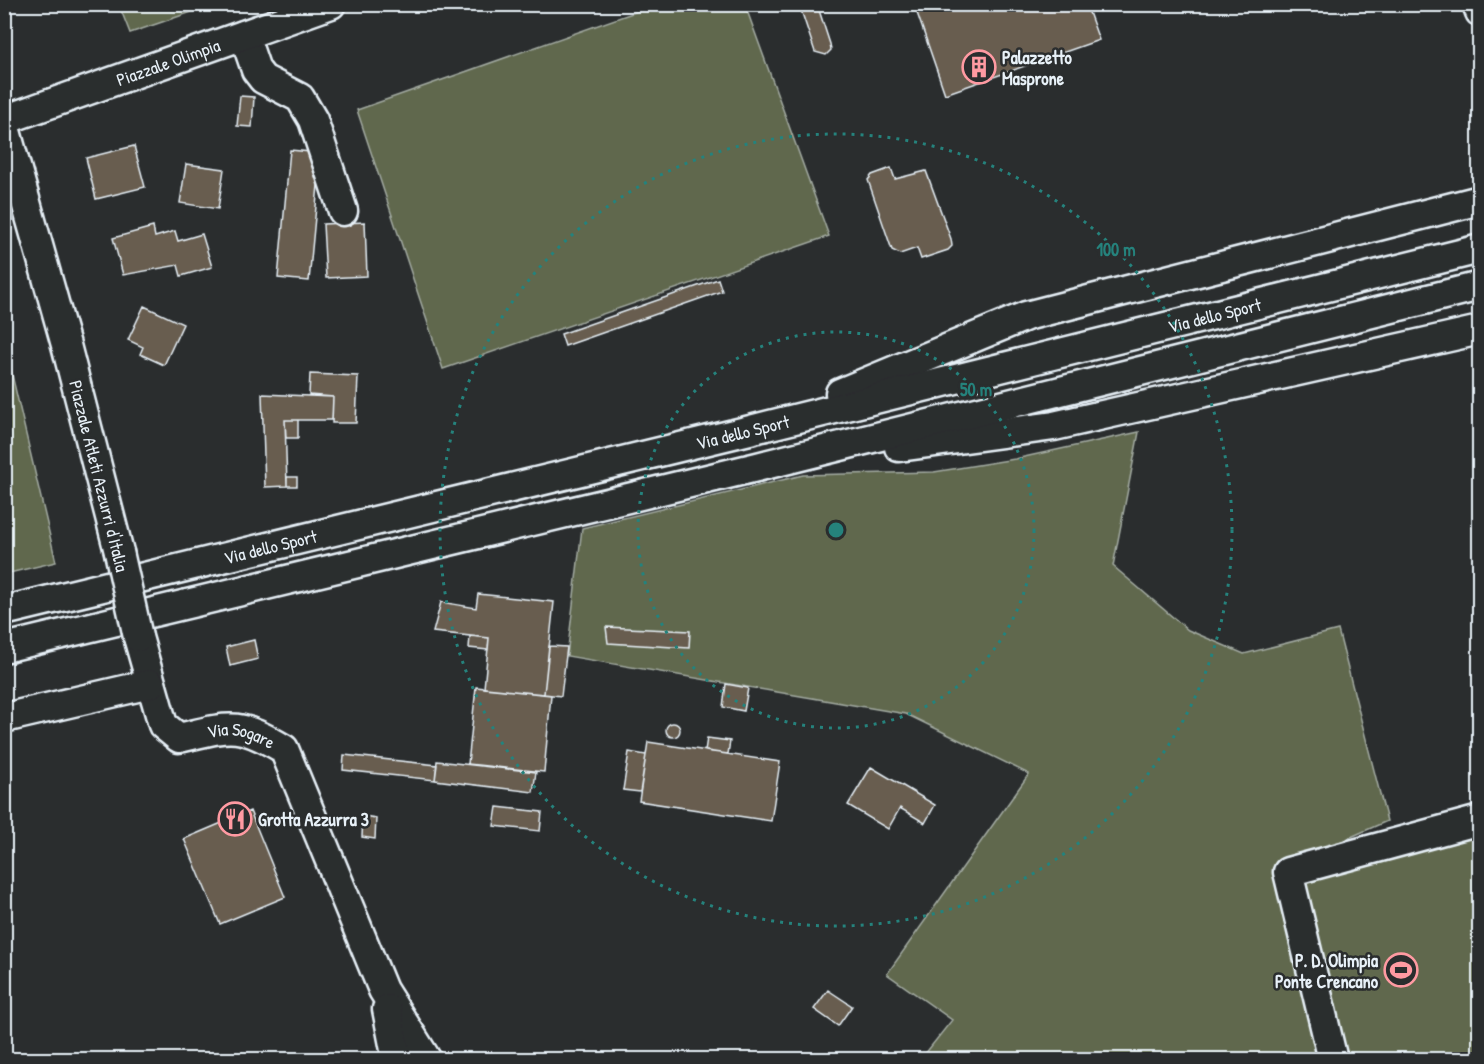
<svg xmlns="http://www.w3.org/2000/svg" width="1484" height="1064" viewBox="0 0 1484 1064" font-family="'Patrick Hand',sans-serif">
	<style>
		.green { fill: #60674e; stroke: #a4aca3; stroke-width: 1.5 }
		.building { fill: #675d4f; stroke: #e8f1f8; stroke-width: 1.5 }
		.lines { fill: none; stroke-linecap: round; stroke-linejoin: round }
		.minor-casing { stroke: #e8f1f8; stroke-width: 33 }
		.minor { stroke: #2a2d2e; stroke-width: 28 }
		.minor-bridge-casing { stroke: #e8f1f8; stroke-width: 33; stroke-linecap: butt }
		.minor-bridge { stroke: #2a2d2e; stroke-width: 28 }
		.ring { fill: none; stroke: #25827c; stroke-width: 3; stroke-dasharray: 3 6 }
		.labels { text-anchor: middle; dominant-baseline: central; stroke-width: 5; stroke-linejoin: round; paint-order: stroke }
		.poi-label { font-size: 18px; font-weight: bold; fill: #e8f1f8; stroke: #2a2d2e; text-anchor: start }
		.street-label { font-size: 18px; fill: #e8f1f8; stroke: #2a2d2e }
		.centre { fill: #25827c; stroke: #2a2d2e; stroke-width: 3 }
		.ring-label { font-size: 18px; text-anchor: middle; font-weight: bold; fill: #25827c; stroke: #2a2d2e; stroke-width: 5; stroke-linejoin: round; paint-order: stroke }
	</style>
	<rect width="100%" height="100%" fill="#2a2d2e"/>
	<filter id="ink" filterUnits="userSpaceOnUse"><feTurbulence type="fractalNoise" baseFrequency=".0167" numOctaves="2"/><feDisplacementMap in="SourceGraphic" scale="12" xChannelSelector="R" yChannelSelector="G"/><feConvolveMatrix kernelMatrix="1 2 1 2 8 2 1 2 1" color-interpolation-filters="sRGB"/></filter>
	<g filter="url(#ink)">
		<!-- green -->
		<path class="green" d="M119 5H212L130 33Z
			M655 5H745L829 236 443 369 357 110Z
			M5 345 56 562 5 574H4Z
			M1139 432 1113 566 1188 630 1244 654 1338 630 1387 821 1283 867 1324 1059H921L952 1020 887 974 1029 774 906 714 567 656 582 528 803 475 934 472 1015 459Z
			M1479 833V1059H1345L1301 880Z"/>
		<!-- building -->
		<path class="building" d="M817 4 830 44 831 50 826 55 815 52 799 4Z
			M914 4H1086L1099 40 945 94Z
			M240 96 254 97 252 127 237 126Z
			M134 146 145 187 96 199 86 158Z
			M290 150 321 153 309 281 278 278Z
			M186 164 224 169 218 209 180 203Z
			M891 168 895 179 926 171 951 239 952 246 948 250 921 259 917 248 900 254 892 250 868 180 872 175Z
			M365 222 367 276 326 278 323 224Z
			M153 227 155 237 175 231 178 241 202 234 212 267 181 276 178 265 123 275 113 238Z
			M718 279 722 291 565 346 561 334Z
			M144 306 183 324 164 365 140 354 143 347 128 340Z
			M310 374 358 376 356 423H332L333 397 309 395Z
			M262 394 333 397 332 420H285L287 486 265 487Z
			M285 420H298V438H286Z
			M287 477H297V486H287Z
			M478 594 554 602 544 694 484 688 489 638 433 632 441 602 476 608Z
			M606 627 690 631 689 648 608 643Z
			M470 636 489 638 488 650 469 648Z
			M254 640 258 659 230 666 226 647Z
			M549 646 567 647 561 696 544 694Z
			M726 684 748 688 744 711 723 707Z
			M476 687 551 695 544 772 468 764Z
			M666 730a7 7 0 1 1 14 0a7 7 0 1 1-14 0Z
			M707 738 730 741 728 754 705 751Z
			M648 742 780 762 771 821 639 801Z
			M629 752 646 755 640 792 623 790Z
			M344 755 437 765 435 780 343 770Z
			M437 761 536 772 533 792 435 780Z
			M871 767 935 805 925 823 900 808 888 829 848 805Z
			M497 807 542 812 540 831 494 826Z
			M250 811 285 897 220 924 184 839Z
			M363 816 376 818 375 839 362 837Z
			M828 990 852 1006 838 1026 814 1009Z"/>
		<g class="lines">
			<!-- minor casing -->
			<g class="minor-casing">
				<g id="minor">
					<path d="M1477 4 1480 12"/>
					<path d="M244 35 256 70 263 79 300 98 313 120 343 211"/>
					<path id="s1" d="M4 120 331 4"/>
					<path d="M4 124 66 345 119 552"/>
					<path d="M840 393 1026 316 1480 200"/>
					<path d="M899 447 1054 426 1480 330"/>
					<path id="s2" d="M4 611 750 430 1480 249"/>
					<path id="s3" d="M138 637 163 725 179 738C230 726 237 721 284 749L383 990 427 1060"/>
					<path d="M4 648 757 467 1480 286"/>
					<path d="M4 718 150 684"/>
					<path d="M387 1009 397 1060"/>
					<path d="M1333 1060 1288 872 1480 820"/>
				</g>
			</g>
			<!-- minor -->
			<use href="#minor" class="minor"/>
			<!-- minor-bridge casing -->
			<g class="minor-bridge-casing">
				<path id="minor-bridge" d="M119 552 138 637"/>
			</g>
			<!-- minor-bridge -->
			<use href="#minor-bridge" class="minor-bridge"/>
		</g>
	</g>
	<!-- distance rings -->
	<g class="ring">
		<circle cx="836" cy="530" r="198"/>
		<circle cx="836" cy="530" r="396"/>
	</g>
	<!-- icons -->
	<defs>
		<g id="building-ring" transform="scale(1.725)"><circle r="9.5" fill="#2a2d2e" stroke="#ff9aa2" stroke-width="1.5"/><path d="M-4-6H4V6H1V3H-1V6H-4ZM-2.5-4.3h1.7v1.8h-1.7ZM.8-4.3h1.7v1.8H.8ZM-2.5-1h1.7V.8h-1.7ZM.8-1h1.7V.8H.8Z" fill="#ff9aa2"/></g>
		<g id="restaurant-ring" transform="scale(1.725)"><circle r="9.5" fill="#2a2d2e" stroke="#ff9aa2" stroke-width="1.5"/><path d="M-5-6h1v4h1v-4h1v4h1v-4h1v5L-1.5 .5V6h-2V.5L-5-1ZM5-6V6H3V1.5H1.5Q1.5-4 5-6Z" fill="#ff9aa2"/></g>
		<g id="stadium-ring" transform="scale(1.725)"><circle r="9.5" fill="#2a2d2e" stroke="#ff9aa2" stroke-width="1.5"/><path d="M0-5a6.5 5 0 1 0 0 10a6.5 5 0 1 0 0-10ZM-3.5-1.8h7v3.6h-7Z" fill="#ff9aa2"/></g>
	</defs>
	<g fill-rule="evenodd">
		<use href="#building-ring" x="979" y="67"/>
		<use href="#restaurant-ring" x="235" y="819"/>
		<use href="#stadium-ring" x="1401" y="970"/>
	</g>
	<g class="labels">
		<!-- poi labels -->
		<g class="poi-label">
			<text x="1002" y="57">Palazzetto<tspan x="1002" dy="21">Masprone</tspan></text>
			<text x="258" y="819">Grotta Azzurra 3</text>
			<text x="1378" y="960" text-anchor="end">P. D. Olimpia<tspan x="1378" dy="21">Ponte Crencano</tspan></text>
		</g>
		<!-- street labels -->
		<g class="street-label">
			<text stroke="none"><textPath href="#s1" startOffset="174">Piazzale Olimpia</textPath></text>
			<text stroke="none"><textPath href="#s2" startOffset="1246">Via dello Sport</textPath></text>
			<text stroke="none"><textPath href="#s2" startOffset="760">Via dello Sport</textPath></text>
			<text transform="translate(99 476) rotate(76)">Piazzale Atleti Azzurri d'Italia</text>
			<text stroke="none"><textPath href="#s2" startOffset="274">Via dello Sport</textPath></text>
			<text stroke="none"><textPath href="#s3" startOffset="176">Via Sogare</textPath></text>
		</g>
	</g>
	<circle cx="836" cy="530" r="9" class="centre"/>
	<g class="ring-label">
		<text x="1116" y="256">100 m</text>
		<text x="976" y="396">50 m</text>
	</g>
	<!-- margin -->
	<rect width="1484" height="1064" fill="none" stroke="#2a2d2e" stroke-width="24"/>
	<rect x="12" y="12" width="1460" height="1040" fill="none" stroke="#e8f1f8" stroke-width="2" filter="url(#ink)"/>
</svg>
